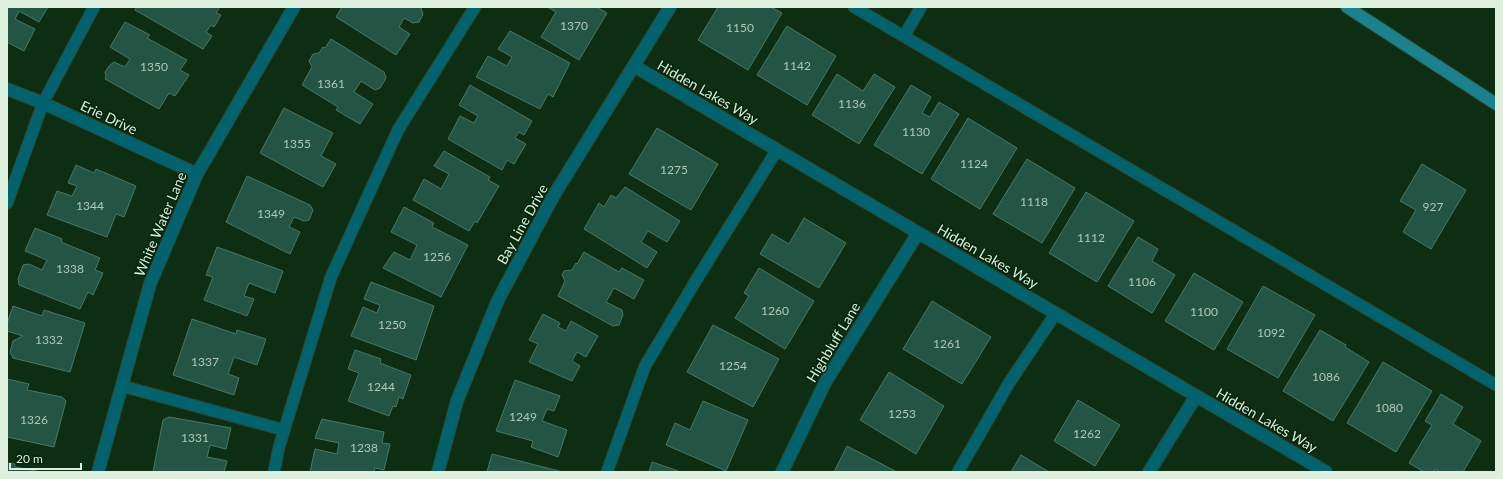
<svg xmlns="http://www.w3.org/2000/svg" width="1503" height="479" viewBox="0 0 1503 479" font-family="Lato,sans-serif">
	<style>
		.building { fill: #245443; stroke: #487865 }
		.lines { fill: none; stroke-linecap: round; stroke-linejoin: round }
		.lane-casing { stroke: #2b4930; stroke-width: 13 }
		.street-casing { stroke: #2b4930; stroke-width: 14 }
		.secondary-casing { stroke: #2b4930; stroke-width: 14 }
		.lane { stroke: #02636e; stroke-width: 11 }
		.street { stroke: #02636e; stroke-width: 12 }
		.secondary { stroke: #1b818d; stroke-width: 12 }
		.labels { text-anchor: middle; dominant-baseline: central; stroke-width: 3; stroke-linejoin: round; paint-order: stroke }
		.number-label { font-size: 12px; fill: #afc9b7 }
		.street-label { font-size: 14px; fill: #ddf0de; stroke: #04240b }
	</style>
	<rect width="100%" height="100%" fill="#0e2e14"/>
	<!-- building -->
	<path class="building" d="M7 7H48L39 22 19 11 15 19 35 29 24 51 7 42Z
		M137 7H220L216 13 221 15 214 27 211 25 206 32 212 36 203 49 135 10Z
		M342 7H419L421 8 423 14 419 22 413 23 404 18 399 27 410 34 396 55 336 17Z
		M547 7H596L607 13 579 60 541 37 556 12Z
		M718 7H771L782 13 748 70 698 40Z
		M125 22 150 35 147 38 187 60 180 70 189 75 175 96 169 93 159 109 105 79 106 76 105 72 109 66 114 62 125 67 130 59 110 47Z
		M787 26 836 56 807 105 757 75Z
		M510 31 570 63 553 97 548 94 540 109 476 77 488 56 507 66 512 57 498 49Z
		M331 39 384 72 386 78 380 88 375 90 361 81 354 92 373 104 360 124 336 110 338 107 302 85 312 67 309 61 313 54 319 53 323 47 325 48Z
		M837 74 863 91 874 74 895 87 859 144 812 115Z
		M470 85 532 121 524 135 519 132 515 138 526 144 514 164 507 160 502 170 448 139 460 116 474 123 478 116 459 105Z
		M911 85 931 97 922 113 930 117 939 102 959 114 922 174 874 145Z
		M284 108 333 133 321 156 336 164 323 187 260 153Z
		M968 118 1017 148 980 209 931 179Z
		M657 128 718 164 691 210 629 174Z
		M444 151 490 177 488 180 499 186 477 223 475 221 469 231 413 200 424 179 441 189 449 174 434 166Z
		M1027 159 1075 188 1042 243 993 214Z
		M1422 164 1466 190 1431 249 1403 232 1416 210 1400 201Z
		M76 165 94 173 96 169 136 186 124 217 116 214 107 237 47 215 57 191 72 196 77 186 68 183Z
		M247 176 310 205 313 210 309 220 304 221 294 217 289 227 300 232 290 254 226 222Z
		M625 187 680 221 667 242 648 231 641 242 657 252 647 268 584 229 599 203 604 207 611 195 616 198Z
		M1086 192 1134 221 1097 282 1049 253Z
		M404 207 434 223 432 227 468 245 441 297 383 268 394 252 410 260 417 245 391 232Z
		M804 218 846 243 819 288 760 254 772 234 789 244Z
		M35 228 62 239 61 242 100 258 95 270 103 273 93 295 88 292 80 309 19 285 18 279 23 265 29 264 42 270 47 260 25 251Z
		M1138 237 1158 249 1152 261 1175 275 1152 313 1108 286Z
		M217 247 283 271 275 293 249 283 244 296 254 299 247 316 204 300 213 277 206 275Z
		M584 252 619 272 622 268 644 280 634 299 614 288 606 302 622 310 623 315 619 325 613 326 558 296 565 281 562 275 564 271 572 270 576 263 577 264Z
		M759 268 814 301 785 349 735 318 749 296 744 293Z
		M1194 273 1243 302 1214 350 1165 321Z
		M371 282 434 306 416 360 351 336 363 307 377 313 380 305 364 299Z
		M1263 286 1315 315 1278 378 1227 349Z
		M932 301 991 337 962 384 903 349Z
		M13 306 42 316 44 310 85 323 70 372 13 358 10 352 13 341 23 336 7 331V324Z
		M543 314 560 323 558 327 566 331 571 321 598 336 586 357 577 352 572 361 580 366 572 381 529 362 538 344 529 340Z
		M192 319 236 334 237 330 266 339 257 365 234 357 228 374 239 378 234 395 173 375Z
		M713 325 779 359 753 407 687 372Z
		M1320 330 1346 345 1345 347 1369 362 1333 421 1283 391Z
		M355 350 381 359 380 363 411 375 403 399 399 397 396 407 393 406 389 416 348 401 359 373 348 369Z
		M1383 362 1432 391 1396 452 1347 423Z
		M889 372 944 406 916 454 860 420Z
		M7 379 29 384 27 390 62 397 66 401 54 447 7 437Z
		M515 380 560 396 554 411 547 409 542 421 567 430 558 457 531 447 533 441 496 431Z
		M1441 394 1463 407 1453 424 1481 441 1463 472H1441L1435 469 1434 472H1424L1409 463 1432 425 1425 421Z
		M1078 400 1120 425 1095 466 1054 441Z
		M703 401 748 420 726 471 666 445 675 423 690 430Z
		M169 417 231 428 226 449 210 445 207 457 227 461 224 472H153L163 420Z
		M322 419 384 432 382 443 390 444 384 470 375 468 374 472H310L315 449 337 454 339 443 315 438Z
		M847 446 897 472H834Z
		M492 454 563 472H487Z
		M1021 455 1049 472H1011Z
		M652 462 681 472H649Z
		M7 463 15 464V467L41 472H7Z"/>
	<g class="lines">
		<!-- lane casing -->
		<g class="lane-casing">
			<path id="lane" d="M854 7 1496 385
				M904 36 921 7
				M7 203 43 103 94 7
				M122 386 284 430
				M274 472 279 447 331 277 398 130 475 7
				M607 472 645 366 695 282 777 150
				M958 472 1009 383 1056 313"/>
		</g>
		<!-- street casing -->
		<g class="street-casing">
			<path id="street" d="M634 66 1326 472
				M7 89 43 103 197 174
				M98 472 150 284 197 174 294 7
				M438 472 457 401 498 300 554 195 670 7
				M782 472 826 381 918 233
				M1149 472 1196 396"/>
		</g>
		<!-- secondary casing -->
		<g class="secondary-casing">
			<path id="secondary" d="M1347 7 1496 104"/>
		</g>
		<!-- lane -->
		<use href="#lane" class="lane"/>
		<!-- street -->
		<use href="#street" class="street"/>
		<!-- secondary -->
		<use href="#secondary" class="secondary"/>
	</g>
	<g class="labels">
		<!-- number labels -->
		<g class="number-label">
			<text x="574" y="25">1370</text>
			<text x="740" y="27">1150</text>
			<text x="797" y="65">1142</text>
			<text x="154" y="66">1350</text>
			<text x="331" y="83">1361</text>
			<text x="852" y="103">1136</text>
			<text x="916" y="131">1130</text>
			<text x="297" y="143">1355</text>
			<text x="974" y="163">1124</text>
			<text x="674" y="169">1275</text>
			<text x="1034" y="201">1118</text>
			<text x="90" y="205">1344</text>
			<text x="1433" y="206">927</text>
			<text x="271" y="213">1349</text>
			<text x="1091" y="237">1112</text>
			<text x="437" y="256">1256</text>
			<text x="70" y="268">1338</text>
			<text x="1142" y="281">1106</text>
			<text x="775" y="310">1260</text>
			<text x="1204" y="311">1100</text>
			<text x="392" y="324">1250</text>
			<text x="1271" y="332">1092</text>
			<text x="49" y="339">1332</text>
			<text x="947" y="343">1261</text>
			<text x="205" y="361">1337</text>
			<text x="733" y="365">1254</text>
			<text x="1326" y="376">1086</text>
			<text x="381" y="386">1244</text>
			<text x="1389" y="407">1080</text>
			<text x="902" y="413">1253</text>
			<text x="523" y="416">1249</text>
			<text x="34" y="419">1326</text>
			<text x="1087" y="433">1262</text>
			<text x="195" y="437">1331</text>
			<text x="364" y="447">1238</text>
		</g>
		<!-- street labels -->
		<g class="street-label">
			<text transform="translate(708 92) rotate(30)">Hidden Lakes Way</text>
			<text transform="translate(109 117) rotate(25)">Erie Drive</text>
			<text transform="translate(160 224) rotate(-67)">White Water Lane</text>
			<text transform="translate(522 224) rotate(-61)">Bay Line Drive</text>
			<text transform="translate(988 256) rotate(30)">Hidden Lakes Way</text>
			<text transform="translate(833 342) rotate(-59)">Highbluff Lane</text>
			<text transform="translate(1267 420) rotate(30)">Hidden Lakes Way</text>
		</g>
	</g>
	<!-- border -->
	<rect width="1503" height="479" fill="none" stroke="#ddf0de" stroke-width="16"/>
	<!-- scale -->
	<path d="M10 463v6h71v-6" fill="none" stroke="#ddf0de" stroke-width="2"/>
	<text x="16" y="463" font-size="12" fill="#ddf0de" stroke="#04240b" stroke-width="3" paint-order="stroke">20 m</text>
</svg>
